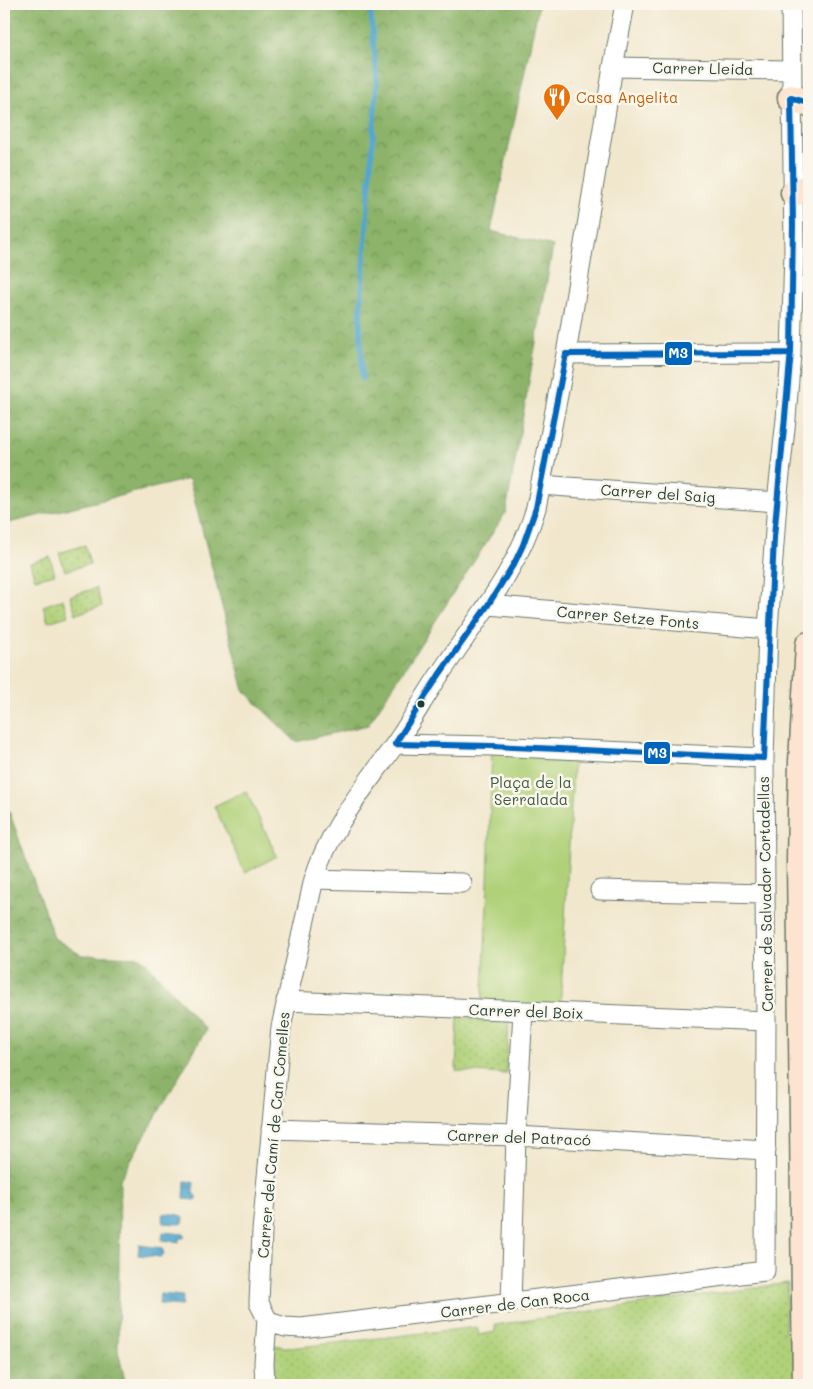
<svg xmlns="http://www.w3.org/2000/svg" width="813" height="1389" viewBox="0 0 813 1389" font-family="Mali,sans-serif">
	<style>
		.grass { fill: url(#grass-dots); stroke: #688756 }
		.forest { fill: url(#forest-crowns); stroke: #56784e }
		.park { fill: #b0d179; stroke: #688756 }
		.water { fill: url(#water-ripples); stroke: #387281 }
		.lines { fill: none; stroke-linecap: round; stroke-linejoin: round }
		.stream { stroke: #52a6ce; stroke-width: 5 }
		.street-casing { stroke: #68786a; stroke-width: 21 }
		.secondary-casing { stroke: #68786a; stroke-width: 29 }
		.street { stroke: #fff; stroke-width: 19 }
		.secondary { stroke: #fde4d0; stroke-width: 26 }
		.bus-1-casing { stroke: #fbf7ec; stroke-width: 10 }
		.bus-1 { stroke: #0065bd; stroke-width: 6 }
		.bus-dot { fill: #1f3d34; stroke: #fbf7ec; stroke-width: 2 }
		.labels { text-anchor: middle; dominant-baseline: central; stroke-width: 5; stroke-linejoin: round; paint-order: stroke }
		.street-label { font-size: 15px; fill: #1f3d34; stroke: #fbf7ec }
		.food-label { font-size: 15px; fill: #c56008; stroke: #fbf7ec; text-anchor: start }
		.park-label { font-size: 15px; fill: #3c5b42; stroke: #fbf7ec }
		.line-badge { stroke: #fbf7ec; stroke-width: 2 }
		.badge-label { font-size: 14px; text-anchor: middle; font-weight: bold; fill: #fff }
	</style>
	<defs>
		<pattern id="grass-dots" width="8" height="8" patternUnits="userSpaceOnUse" patternTransform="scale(1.25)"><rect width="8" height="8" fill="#b0d179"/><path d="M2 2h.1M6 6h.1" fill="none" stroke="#97b469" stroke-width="1.8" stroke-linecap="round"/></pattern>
		<pattern id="forest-crowns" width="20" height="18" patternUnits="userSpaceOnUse" patternTransform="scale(1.25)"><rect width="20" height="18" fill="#8cb369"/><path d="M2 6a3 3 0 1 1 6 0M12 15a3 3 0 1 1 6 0" fill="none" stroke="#729357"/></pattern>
		<pattern id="water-ripples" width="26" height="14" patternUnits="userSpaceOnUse" patternTransform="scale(1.25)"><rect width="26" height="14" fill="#52a6ce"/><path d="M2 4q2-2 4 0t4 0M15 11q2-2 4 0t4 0" fill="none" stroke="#4388a8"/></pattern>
	</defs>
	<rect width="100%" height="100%" fill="#fbf7ec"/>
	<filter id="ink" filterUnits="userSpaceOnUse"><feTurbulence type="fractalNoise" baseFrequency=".02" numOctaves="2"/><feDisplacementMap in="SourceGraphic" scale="10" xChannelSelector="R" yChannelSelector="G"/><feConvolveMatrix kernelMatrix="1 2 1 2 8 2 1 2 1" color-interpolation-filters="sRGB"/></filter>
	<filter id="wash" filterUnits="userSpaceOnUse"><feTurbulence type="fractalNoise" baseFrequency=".0096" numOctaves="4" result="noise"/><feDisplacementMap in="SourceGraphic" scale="20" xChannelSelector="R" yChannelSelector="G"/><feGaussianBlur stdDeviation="1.12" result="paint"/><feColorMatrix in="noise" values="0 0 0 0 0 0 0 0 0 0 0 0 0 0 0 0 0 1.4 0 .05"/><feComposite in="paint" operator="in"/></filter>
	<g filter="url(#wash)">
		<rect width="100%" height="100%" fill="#f1e7cd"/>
		<!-- grass -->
		<path class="grass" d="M85 545 90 564 65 571 59 553Z
			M50 557 55 574 35 579 30 563Z
			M96 588 102 606 76 614 70 596Z
			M63 599 68 616 48 622 43 606Z
			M458 1017 509 1020 506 1074 456 1071Z
			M788 1283 785 1330 795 1340 796 1385H272L268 1352 275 1345 290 1348 477 1327 479 1335 495 1332V1325Z"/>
		<!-- forest -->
		<path class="forest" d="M4 4H539L491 231 553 246 506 512 368 725 296 742 244 691 189 479 4 524Z
			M4 797 54 938 81 955 141 957 206 1030 120 1179 118 1351 126 1385H4Z"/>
		<!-- park -->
		<path class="park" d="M492 746 574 750 560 1012 482 1009 488 884Z
			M246 791 277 856 245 873 214 806Z"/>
		<!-- water -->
		<path class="water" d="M185 1181 194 1182 193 1193 196 1196V1200L184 1199Z
			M164 1213 179 1215 184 1217 183 1223 179 1224 163 1223 162 1215Z
			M163 1232 184 1234V1238H179V1242L162 1240Z
			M139 1245 162 1248 164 1254 161 1257 138 1255Z
			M160 1294 183 1296 182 1306 159 1304Z"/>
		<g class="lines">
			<!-- stream -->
			<path class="stream" d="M362 379 360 318 377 82 370 4"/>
		</g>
	</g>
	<g filter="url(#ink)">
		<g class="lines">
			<!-- street casing -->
			<g class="street-casing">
				<path id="street" d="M625 4 613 67 566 354 536 508C518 570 476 620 440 674 423 699 409 726 391 750 361 792 329 830 314 879L281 1027 262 1231 259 1303 267 1319 275 1324 285 1327 301 1328 765 1271 766 1021 764 758 768 629 777 502 786 419 791 353 794 251 791 4
					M613 67 792 70
					M566 354 791 353
					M540 485 777 502
					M488 605 768 629
					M395 744 492 746 764 758
					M314 879 462 883
					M600 890 764 894
					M286 1001 766 1021
					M271 1129 516 1136 766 1150
					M511 1304 516 1136 523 1011
					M265 1385 264 1363 267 1319"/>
			</g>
			<!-- secondary casing -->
			<g class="secondary-casing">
				<path id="secondary" d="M791 98 809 103
					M794 193 809 187
					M806 1385 800 860 802 761 809 645"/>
			</g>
			<!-- street -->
			<use href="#street" class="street"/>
			<!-- secondary -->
			<use href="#secondary" class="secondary"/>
			<!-- bus-1 casing -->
			<g class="bus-1-casing">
				<path id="bus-1" d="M566 354 791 353
					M395 744 492 746 764 758 774 537 791 351 793 225 791 98 809 103
					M395 744 439 675 488 605 515 562 523 545 536 508 566 354"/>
			</g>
			<!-- bus-1 -->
			<use href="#bus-1" class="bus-1"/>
		</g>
	</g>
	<!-- icons -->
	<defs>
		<g id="restaurant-pin" transform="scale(1.4375)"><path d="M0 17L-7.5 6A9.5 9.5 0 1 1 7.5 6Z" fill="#e8710a" stroke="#fbf7ec"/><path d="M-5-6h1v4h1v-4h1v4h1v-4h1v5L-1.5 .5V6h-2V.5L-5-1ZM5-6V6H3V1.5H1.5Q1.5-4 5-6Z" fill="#fff"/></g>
	</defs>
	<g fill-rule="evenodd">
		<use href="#restaurant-pin" x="557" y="97"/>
	</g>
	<!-- markers -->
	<circle class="bus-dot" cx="421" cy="704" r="4.5"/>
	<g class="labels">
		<!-- street labels -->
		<g class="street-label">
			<text transform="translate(703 68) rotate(1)">Carrer Lleida</text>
			<text transform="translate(658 493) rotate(4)">Carrer del Saig</text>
			<text transform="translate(628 617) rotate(5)">Carrer Setze Fonts</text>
			<text transform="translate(765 894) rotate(-91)">Carrer de Salvador Cortadellas</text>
			<text transform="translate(526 1011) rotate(2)">Carrer del Boix</text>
			<text transform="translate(273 1135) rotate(-85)">Carrer del Camí de Can Comelles</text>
			<text transform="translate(519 1137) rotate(2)">Carrer del Patracó</text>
			<text transform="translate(515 1303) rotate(-7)">Carrer de Can Roca</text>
		</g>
		<!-- food labels -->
		<g class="food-label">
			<text x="576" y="97">Casa Angelita</text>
		</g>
		<!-- park labels -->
		<g class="park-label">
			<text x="531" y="782">Plaça de la<tspan x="531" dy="17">Serralada</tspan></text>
		</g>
	</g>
	<g class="line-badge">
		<rect x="664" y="341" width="29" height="25" rx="5" fill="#0065bd"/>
		<rect x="643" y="741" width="28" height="24" rx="5" fill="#0065bd"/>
	</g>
	<g class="badge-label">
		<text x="678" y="358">M3</text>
		<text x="657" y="758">M3</text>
	</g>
	<!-- margin -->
	<rect width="813" height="1389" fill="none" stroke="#fbf7ec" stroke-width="20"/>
</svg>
